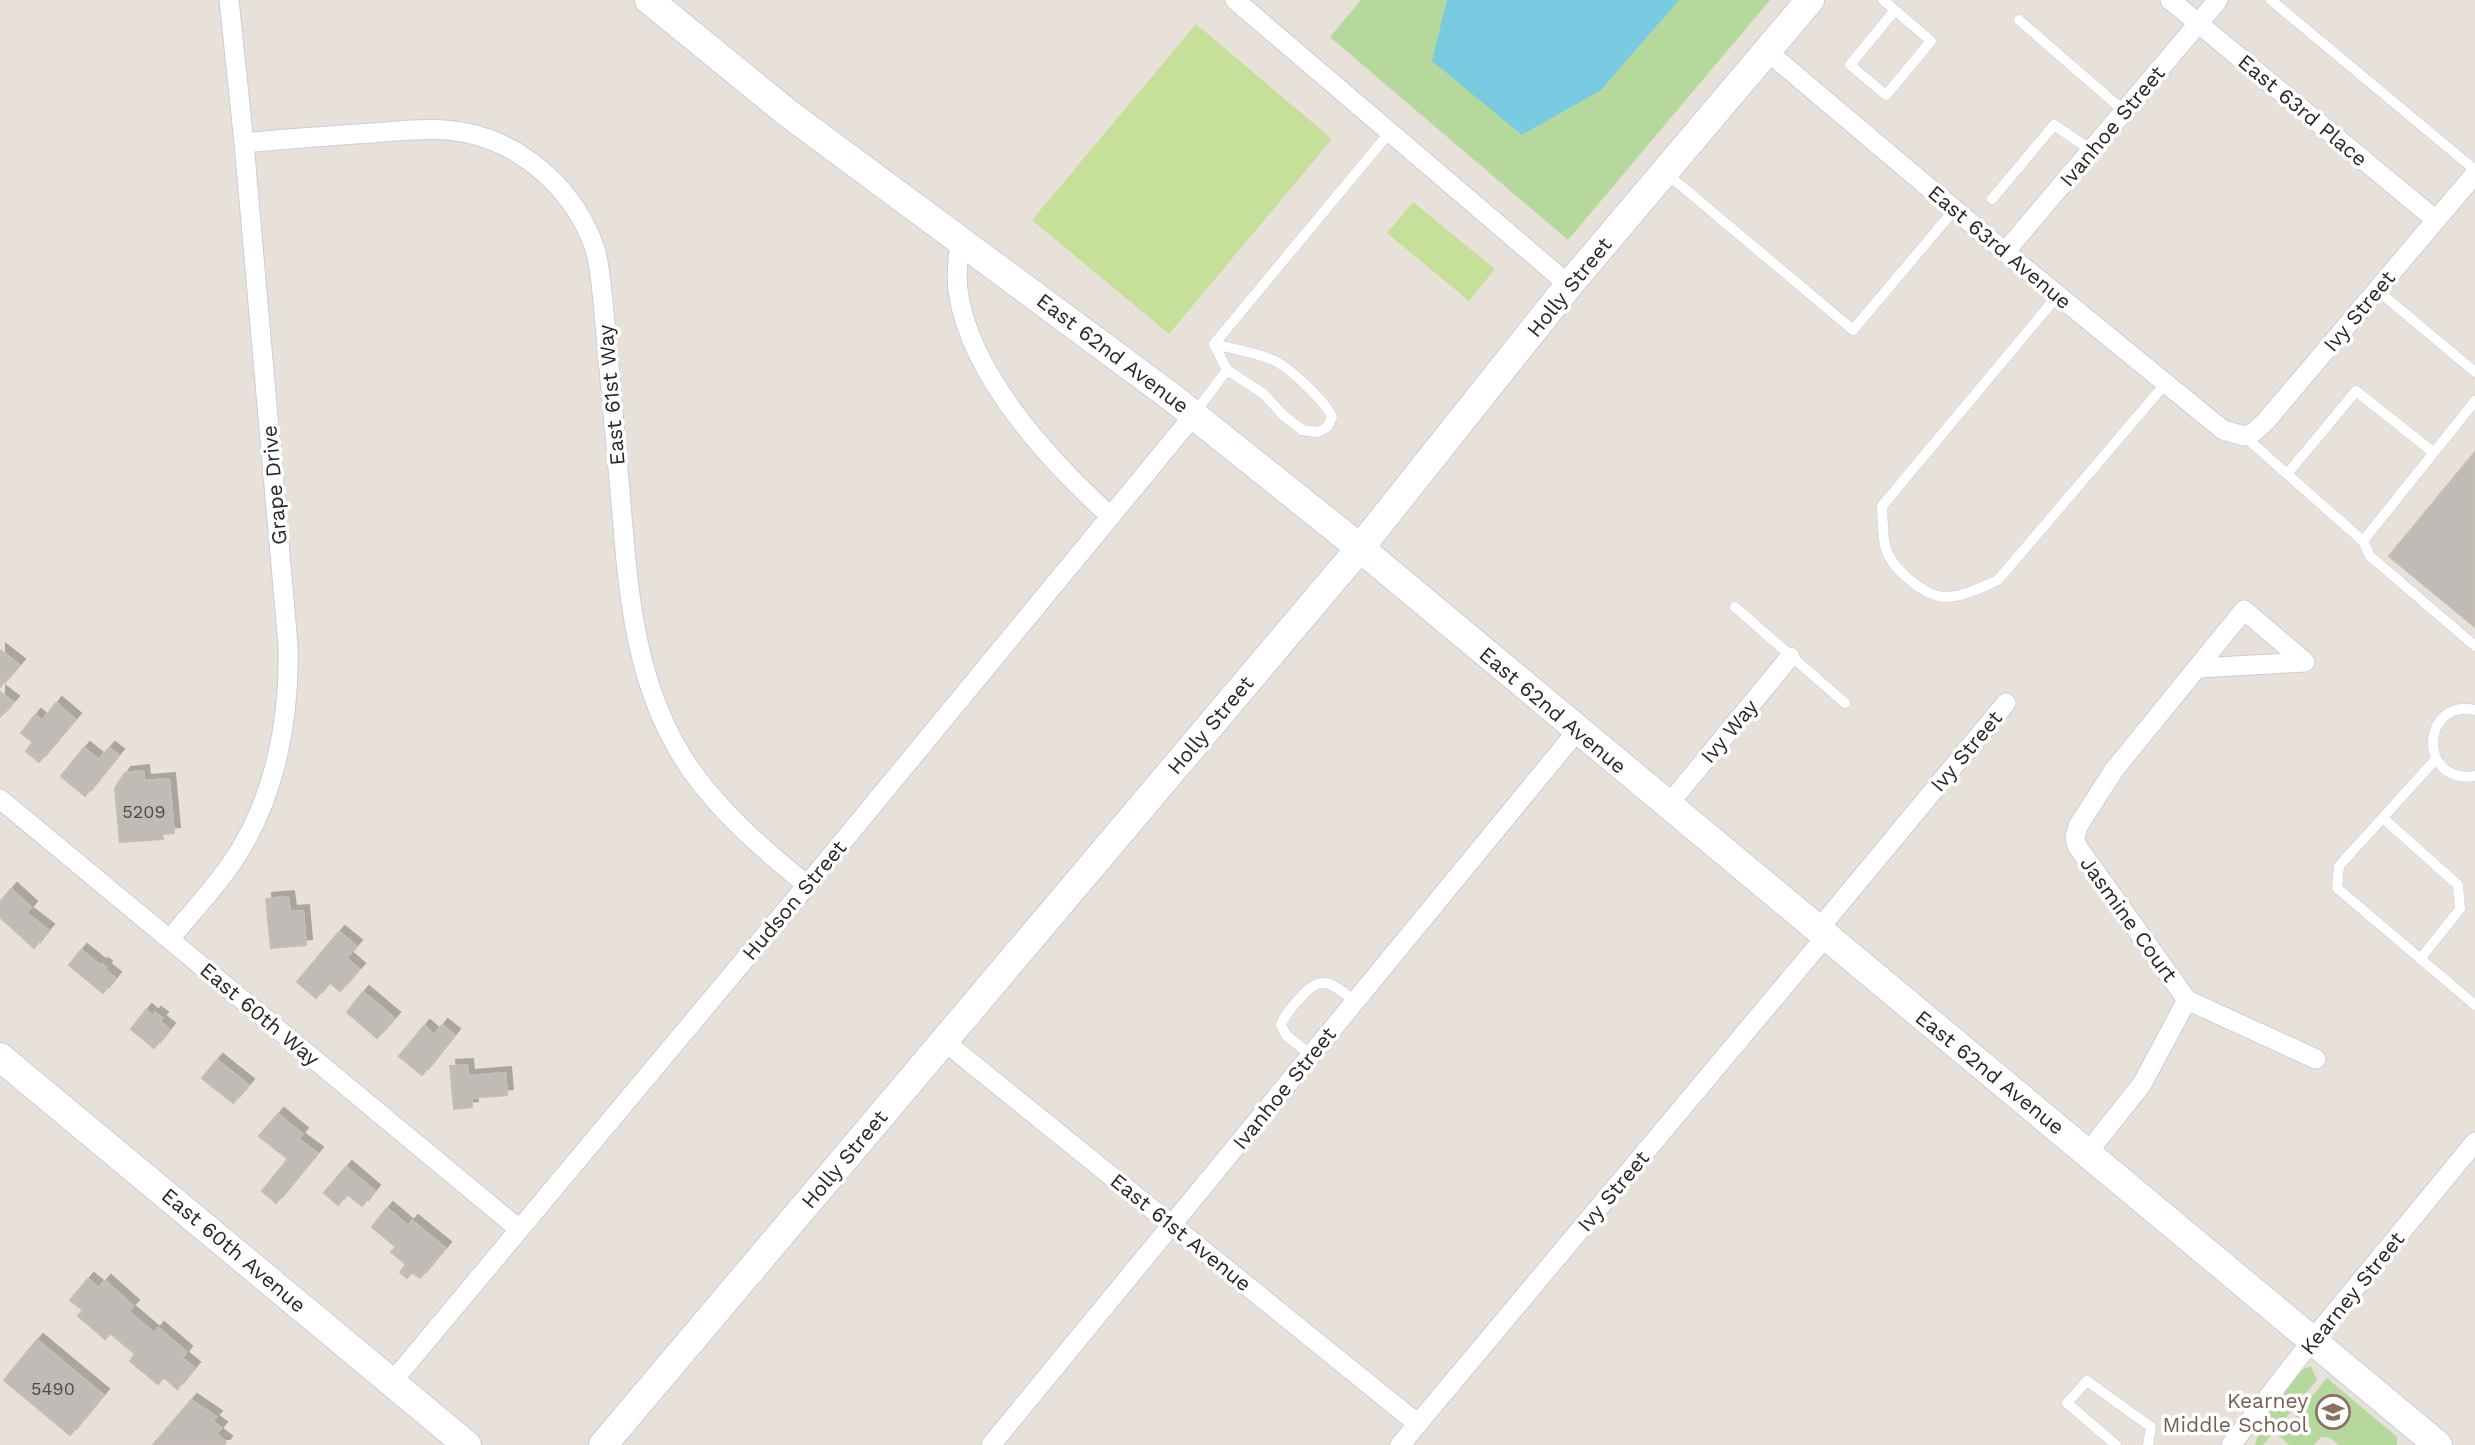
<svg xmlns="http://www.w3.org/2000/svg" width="2475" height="1445" viewBox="0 0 2475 1445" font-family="'Work Sans',sans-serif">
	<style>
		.green { fill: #b5d99c }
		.pitch { fill: #c7e099 }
		.water { fill: #78cbe0 }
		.building { fill: #c1bbb7; stroke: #c3bdb4; stroke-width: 2; filter: url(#shadow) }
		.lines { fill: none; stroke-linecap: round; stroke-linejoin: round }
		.lane-casing { stroke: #c9cdd8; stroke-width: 11 }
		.street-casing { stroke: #c9cdd8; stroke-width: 21 }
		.secondary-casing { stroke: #c9cdd8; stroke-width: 30 }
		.lane { stroke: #fff; stroke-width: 10 }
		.street { stroke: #fff; stroke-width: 19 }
		.secondary { stroke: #fff; stroke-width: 28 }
		.labels { text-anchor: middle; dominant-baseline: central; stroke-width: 7; stroke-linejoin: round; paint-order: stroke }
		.number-label { font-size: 18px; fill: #4e4c4b }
		.street-label { font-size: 21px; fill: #272727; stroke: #fff }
		.education-label { font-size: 21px; fill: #785e54; stroke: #fff; text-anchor: end }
	</style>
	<defs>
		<filter id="shadow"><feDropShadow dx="6" dy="-6" stdDeviation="0" flood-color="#0004"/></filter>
	</defs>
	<rect width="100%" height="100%" fill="#e8e1da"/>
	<!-- green -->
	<path class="green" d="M1361 0H1770L1568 240 1330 37Z
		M2311 1366 2317 1380 2263 1445H2255L2262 1419 2302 1370Z
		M2327 1378 2397 1437V1445H2339L2330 1438 2321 1437 2314 1445H2289L2279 1436Z"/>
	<!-- pitch -->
	<path class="pitch" d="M1196 24 1332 139 1169 334 1032 220Z
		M1413 202 1495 269 1469 301 1387 233Z"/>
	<!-- water -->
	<path class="water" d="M1447 0H1679L1601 90 1522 135 1432 61Z"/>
	<!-- building -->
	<path class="building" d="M2475 452V627L2389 556Z
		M0 650 19 665 0 687Z
		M0 692 13 702 0 717Z
		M56 703 75 719 39 762 26 751 33 742 21 733 35 715 42 721Z
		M84 748 99 760 109 748 118 755 85 796 61 776Z
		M143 771 144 781 169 779 174 833 162 834 163 839 120 842 115 788 125 773Z
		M11 889 31 907 26 913 48 930 34 948 0 917V902Z
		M288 897 290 912 303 911 306 945 271 948 266 899Z
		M339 932 356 946 346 958 359 969 340 991 329 982 316 998 297 982Z
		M81 950 101 966 102 964 106 967 104 969 115 978 103 993 69 965Z
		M363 992 394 1018 377 1038 347 1012Z
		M146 1010 153 1016 155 1013 162 1018 159 1021 169 1029 154 1048 131 1029Z
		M442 1025 454 1035 422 1075 399 1056 424 1026 434 1035Z
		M217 1060 248 1085 233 1103 202 1078Z
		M467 1065 468 1076 505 1073 507 1095 471 1098 472 1107 454 1109 450 1066Z
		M278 1114 302 1134 298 1139 317 1153 276 1203 262 1191 288 1159 259 1136Z
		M346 1167 374 1191 362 1206 347 1194 338 1205 324 1193Z
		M387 1208 408 1226 412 1221 445 1248 420 1278 412 1272 407 1278 400 1272 406 1264 391 1252 396 1247 372 1227Z
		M88 1279 99 1288 105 1281 133 1306 128 1311 154 1333 158 1328 186 1352 182 1358 194 1368 177 1389 164 1377 158 1384 130 1361 135 1354 110 1333 105 1339 78 1316 83 1310 70 1300Z
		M37 1340 103 1395 70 1435 4 1380Z
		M191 1400 216 1417 212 1421 221 1428 216 1434 226 1442 224 1445H153Z"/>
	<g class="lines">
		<!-- lane casing -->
		<g class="lane-casing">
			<path id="lane" d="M1883 0 1931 41 1886 95 1850 65 1895 10
				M2271 0 2475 170
				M2019 20 2124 111
				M1666 173 1853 330 1954 210
				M1992 199 2054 125 2091 150
				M2377 290 2475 372
				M2058 295 1882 506C1883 519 1882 536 1886 549 1892 569 1926 598 1947 597 1965 596 1982 587 1998 580L2166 383
				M1214 344C1233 349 1255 352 1273 360 1289 367 1325 401 1332 417L1327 427 1318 432 1302 430 1283 415 1264 394 1227 370
				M1194 414 1227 370 1214 344 1390 132
				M2244 436 2363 541 2475 401
				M2287 474 2356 391 2433 452
				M2363 541 2370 556 2475 646
				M1735 607 1845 703
				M2475 710C2422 698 2416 784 2475 776
				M2436 759 2339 866 2337 888 2475 1005
				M2383 818 2458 885 2460 909 2420 959
				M1311 1055 1287 1036 1281 1025C1285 1014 1292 1007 1300 998 1322 972 1332 984 1355 1001
				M2116 1445 2067 1403 2087 1381 2151 1427 2148 1445"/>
		</g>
		<!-- street casing -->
		<g class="street-casing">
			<path id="street" d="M1235 0 1569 285
				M2170 0 2436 220
				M1768 52 2005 252 2223 430 2244 436 2254 432 2266 421 2475 174
				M244 143C286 139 329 136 371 133 402 131 436 126 467 133 525 145 576 192 595 249 600 266 601 284 603 301 609 364 614 428 620 491 628 588 633 687 691 770 723 815 764 850 807 885
				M960 241C958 257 956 274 958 290 969 374 1049 460 1109 515
				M2005 252 2218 0
				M2305 662 2244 610 2114 770 2078 826 2075 837 2077 846 2187 1000 2316 1059
				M2199 668 2305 662
				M0 799 519 1229
				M1668 805 1790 657
				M1818 930 2006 703
				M170 939C190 914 213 890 231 864 275 801 290 720 288 645L244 143 229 0
				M944 1041 1418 1424
				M2088 1152 2142 1084 2187 1000
				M392 1382 807 885 1194 415
				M991 1445 1577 731
				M1400 1445 1826 936
				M2231 1445 2313 1339 2475 1142"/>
		</g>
		<!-- secondary casing -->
		<g class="secondary-casing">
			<path id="secondary" d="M649 0 789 114 1170 396 1360 548 2438 1445
				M0 1057 467 1445
				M603 1445 1360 548 1569 285 1810 0"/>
		</g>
		<!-- lane -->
		<use href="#lane" class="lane"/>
		<!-- street -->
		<use href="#street" class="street"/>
		<!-- secondary -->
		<use href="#secondary" class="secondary"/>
	</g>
	<!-- icons -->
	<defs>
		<g id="school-ring" transform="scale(1.75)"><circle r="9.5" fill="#fff" stroke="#8d6e63" stroke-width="1.5"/><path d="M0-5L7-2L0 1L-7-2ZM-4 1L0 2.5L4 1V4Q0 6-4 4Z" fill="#8d6e63"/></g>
	</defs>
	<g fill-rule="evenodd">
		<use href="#school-ring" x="2333" y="1412"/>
	</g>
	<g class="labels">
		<!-- number labels -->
		<g class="number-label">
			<text x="144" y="811">5209</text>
			<text x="53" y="1388">5490</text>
		</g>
		<!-- street labels -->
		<g class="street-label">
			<text transform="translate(2303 110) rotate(40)">East 63rd Place</text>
			<text transform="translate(2112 126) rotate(-50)">Ivanhoe Street</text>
			<text transform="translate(2000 247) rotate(40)">East 63rd Avenue</text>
			<text transform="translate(1569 287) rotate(-51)">Holly Street</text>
			<text transform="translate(2359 311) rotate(-50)">Ivy Street</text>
			<text transform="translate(1113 353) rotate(37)">East 62nd Avenue</text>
			<text transform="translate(611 395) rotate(-95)">East 61st Way</text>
			<text transform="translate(274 485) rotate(-95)">Grape Drive</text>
			<text transform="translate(1553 710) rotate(40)">East 62nd Avenue</text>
			<text transform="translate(1210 725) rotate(-50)">Holly Street</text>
			<text transform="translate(1729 731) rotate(-50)">Ivy Way</text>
			<text transform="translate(1966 751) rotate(-50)">Ivy Street</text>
			<text transform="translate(794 900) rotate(-50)">Hudson Street</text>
			<text transform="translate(2129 919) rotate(54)">Jasmine Court</text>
			<text transform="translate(260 1014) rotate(40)">East 60th Way</text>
			<text transform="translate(1990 1072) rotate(39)">East 62nd Avenue</text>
			<text transform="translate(1284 1088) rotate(-51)">Ivanhoe Street</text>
			<text transform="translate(844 1159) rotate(-50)">Holly Street</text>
			<text transform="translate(1613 1191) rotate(-50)">Ivy Street</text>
			<text transform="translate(1181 1232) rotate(39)">East 61st Avenue</text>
			<text transform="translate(234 1250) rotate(40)">East 60th Avenue</text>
			<text transform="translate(2352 1293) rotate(-51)">Kearney Street</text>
		</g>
		<!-- education labels -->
		<g class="education-label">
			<text x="2308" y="1400">Kearney<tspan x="2308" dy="24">Middle School</tspan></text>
		</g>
	</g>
</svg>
